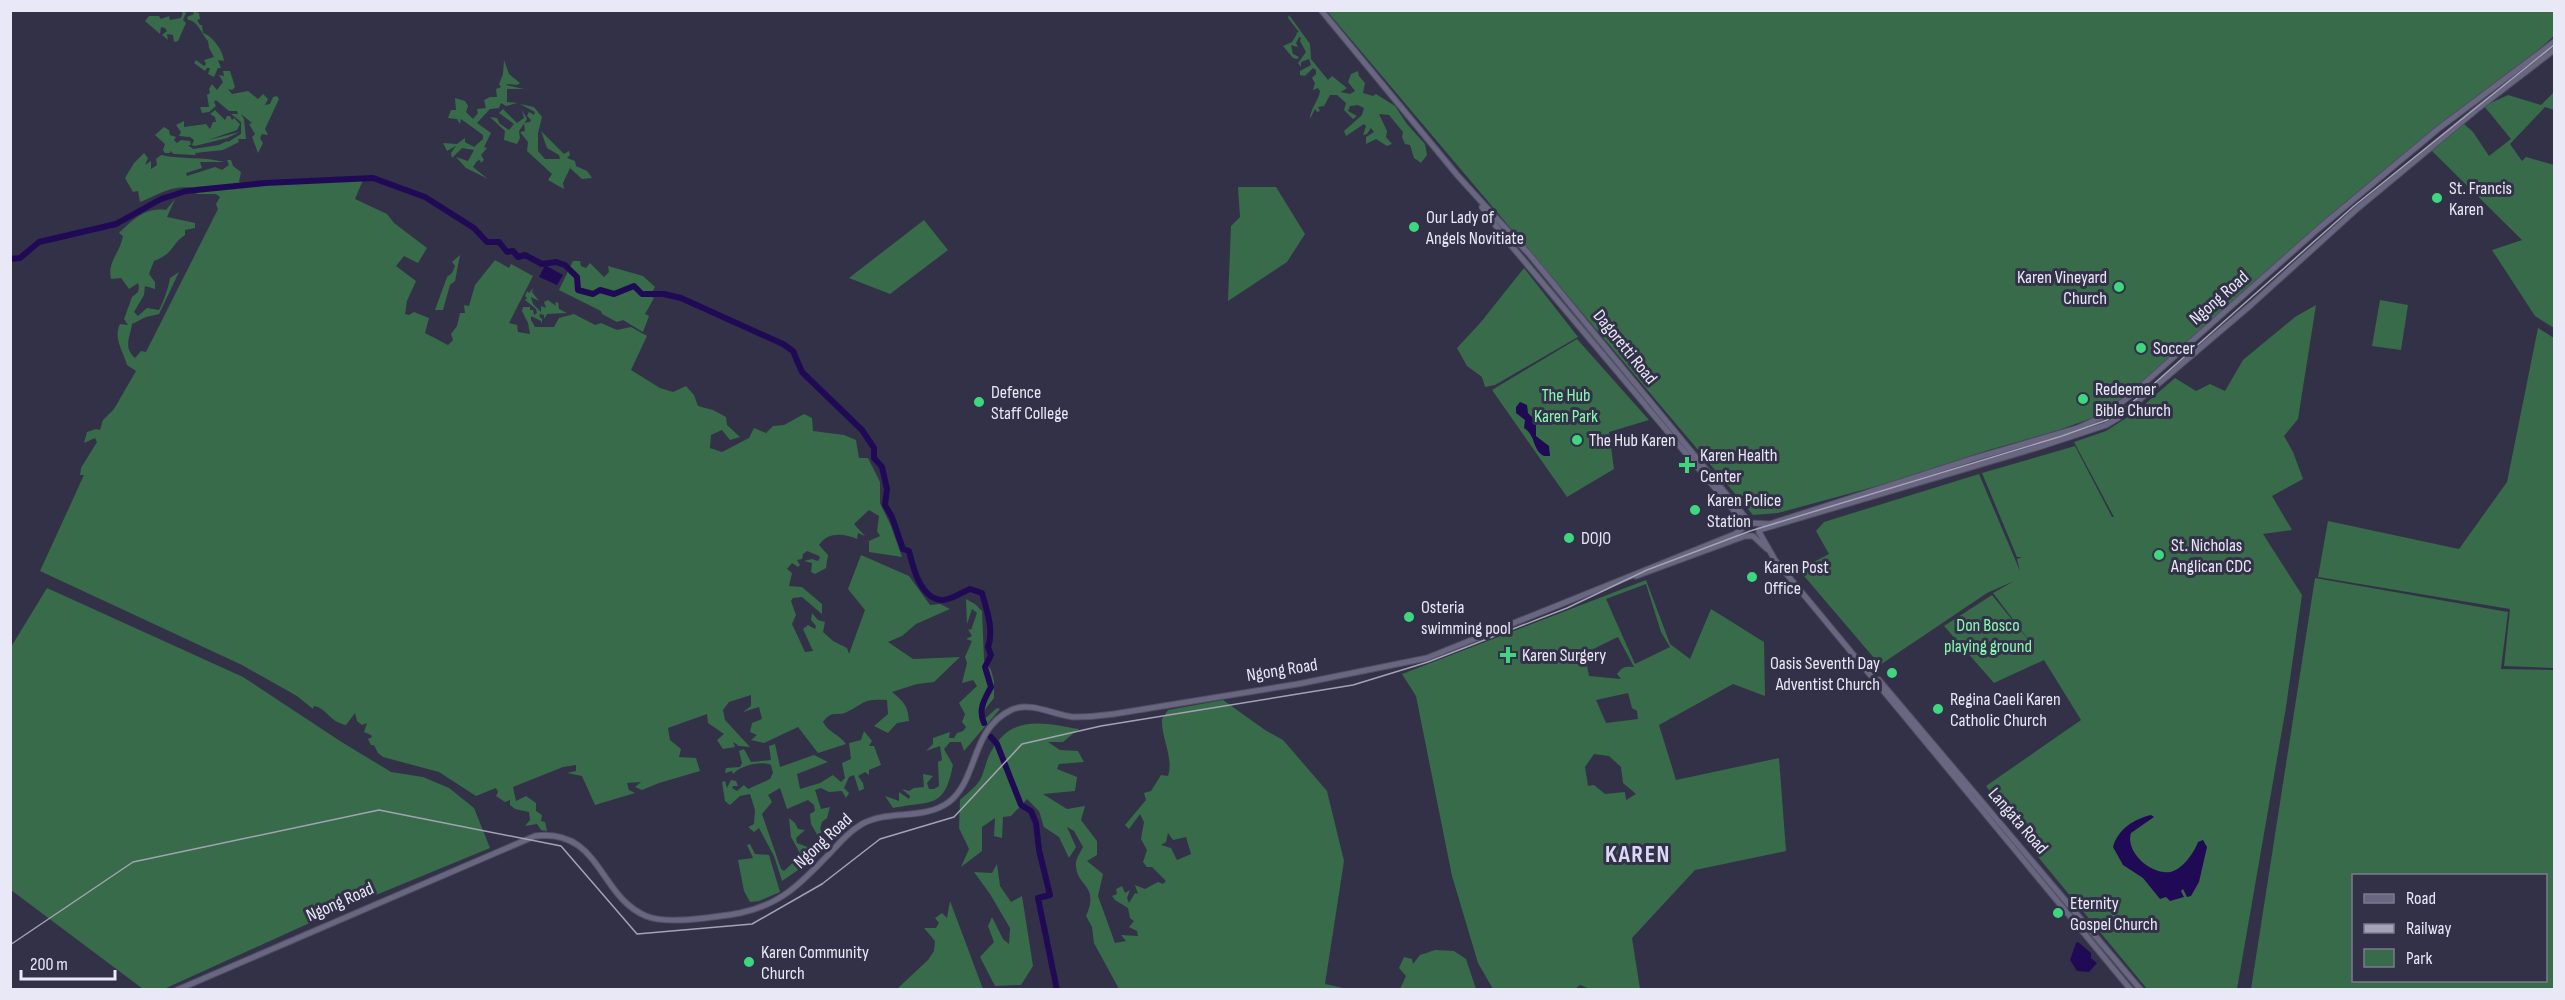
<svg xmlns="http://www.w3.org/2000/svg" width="2565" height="1000" viewBox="0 0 2565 1000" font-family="'Sofia Sans Condensed',sans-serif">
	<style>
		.green { fill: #386b49; fill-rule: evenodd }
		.water { fill: #210a55 }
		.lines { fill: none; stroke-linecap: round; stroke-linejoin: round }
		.river { stroke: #210a55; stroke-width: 6 }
		.secondary-casing { stroke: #514f62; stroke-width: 7 }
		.secondary { stroke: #686680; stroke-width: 5 }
		.tram { stroke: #a4a3b5; stroke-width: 1.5 }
		.rail { stroke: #a4a3b5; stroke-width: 1.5 }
		.poi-dot { fill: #3cd77e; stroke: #333148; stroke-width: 2 }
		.labels { text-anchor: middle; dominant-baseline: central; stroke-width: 6; stroke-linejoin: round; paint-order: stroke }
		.poi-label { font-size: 18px; fill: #e9e8f7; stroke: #333148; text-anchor: start }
		.street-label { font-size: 18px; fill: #e9e8f7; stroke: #333148 }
		.park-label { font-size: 18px; fill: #87fcaf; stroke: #333148 }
		.district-label { font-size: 24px; font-weight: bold; letter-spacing: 1.5px; fill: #dbd9f7; stroke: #333148 }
	</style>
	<rect width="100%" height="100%" fill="#333148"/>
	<!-- green -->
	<path class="green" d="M2554 10V36L2514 71 2423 138 2344 203 2172 357 2103 414 2059 430 1989 450 1881 485 1778 513 1753 515 1327 11Z
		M183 11 186 13 183 20 186 23 178 41 174 42 173 35 167 34 168 40 162 35 167 31 165 28 161 27 160 34 145 21 149 16H159L161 19 169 16 170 20 181 18Z
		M193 11 199 13 200 19 197 20 200 25H202L203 33C212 36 223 50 224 61L218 60 221 68H218L214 77 208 74 210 68H207L205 71 194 63 196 60 204 66 206 64 204 60 214 57 209 48 208 41C201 33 198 21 188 20L187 17 194 14Z
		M1289 15 1310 44 1311 59 1328 80 1332 76 1347 88 1341 92 1350 94 1355 91 1348 82 1351 74 1358 71 1359 76 1365 83 1363 93 1373 96 1376 94 1395 106 1407 124 1425 144 1427 155 1421 163 1414 158 1410 145 1405 144 1402 137 1403 132 1389 115 1379 114 1387 131 1386 137 1392 144 1387 146 1376 139 1366 144V137L1374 132 1371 128 1367 134 1363 135 1366 126 1364 124 1346 136 1344 131 1362 115 1364 108 1358 105 1350 106 1348 111 1357 116 1353 119 1344 110 1346 103 1337 95H1330L1324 106 1318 107 1320 111 1317 112 1315 109 1310 119C1310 109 1319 100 1320 91L1318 88 1313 90 1315 83 1312 78 1316 74V70L1313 68 1305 76 1300 75V71L1311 65 1309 59 1301 62V67L1298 63 1306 52 1300 41 1301 38 1299 37 1296 43 1298 47 1291 45 1293 54 1299 57 1297 59 1293 58 1283 46 1292 42 1297 34 1296 33 1299 32 1288 18Z
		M504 60 509 74 520 83 517 85 508 84 506 85 524 89H507V102L517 103 506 106 501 103 499 108 490 109 477 123 491 133 484 147 487 148 481 155 484 160 481 163 480 160 477 161 473 167 488 179 466 168 456 157 468 161 474 150 462 148 452 158 451 153 456 146 447 151 443 143 457 144 465 138V142L474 147 483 139V135L461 119 460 124 457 119 448 118 451 110H456L455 98 465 101 468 106 466 112 473 119 478 113 477 109 486 108 484 100 490 97H497L496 89 501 87 499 84 503 74Z
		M223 71H230L235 87 232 90 228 89 232 94 248 91 258 99 263 94 268 99 265 105 270 104 273 97 277 96 279 99 265 129 268 135 262 134 260 138 263 143 258 153 252 137 255 134 249 124 252 123 241 114 244 119 246 139H238L239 142 223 150 195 153 196 155 174 154 170 151V153H165L163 150 165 144 155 135 164 127 169 130 170 135 176 137 174 140 177 143 181 140 190 141 191 145H188L193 149 219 145 227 141 228 142 241 134V122L231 114H238L237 111H229L216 100 214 102 216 106 209 112 202 113 200 107H209L207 95 210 93 209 89 212 84 217 90 223 82 219 75 224 76Z
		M2554 87V110L2545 107 2510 144 2522 161 2526 157 2554 165V328L2535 316 2492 250 2522 240 2431 150 2463 123 2473 132 2489 156 2511 139 2484 106 2508 95 2541 105 2553 93Z
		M520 104 534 107 542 117 538 133V151L545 159H560L559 155 547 148 541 131 564 154 569 151 570 155 567 158 575 161 576 166 587 171 592 178 582 179 570 168 563 183 564 189 548 180 552 174 527 151 528 142 520 132 525 131 524 123 530 122 531 120 527 116 529 112 534 115 535 112Z
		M503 109 517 123 524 118 522 110 527 119 519 131 520 138 517 144 504 140 505 131 490 117 497 118 500 124 509 130 514 124 499 113Z
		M215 110 225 120 227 116H230L232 120 234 118 240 124 237 130 208 140 240 132 227 138 195 146 192 145 194 140 190 137 179 136 181 132 176 125 184 121V127L206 124 210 129 213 122H216L215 117 210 114Z
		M144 153 148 158 145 165 151 161V169L157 165 156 159 161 155C182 160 202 156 224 162H200L202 168 186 173 187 176 215 167 222 170 229 165 227 160H231L233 166 241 172 239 182 242 183 240 186 363 180 355 199 387 214 394 223 427 248 418 263 404 256 396 266 416 281 407 301 405 314 409 315 414 312 429 318 425 333 448 345 453 340 451 334 457 326 460 313H465L464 305 469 306 475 285 495 260 509 268 511 264 533 276 509 323 517 325 518 332 530 334 528 323 522 311 523 307H530V310H533L534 315 537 313 536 309 525 300 527 298 525 296 527 291 529 293 533 288 532 292 539 301 531 297 533 304 541 312V306L546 308 544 302 548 300 556 306 555 303 558 302 559 309 567 313 547 314 544 319V315L540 314 539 316 542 319V324L541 321 531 316V320L535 327H554L559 318 574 314 595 325 601 323 617 330 631 327 647 336 631 370 660 388 673 392 686 386 694 395 698 406 713 410 726 417 727 425 740 437 730 440 722 430 711 435 710 448 722 452 749 438 754 428 766 433 773 426 784 425 804 414 812 418 813 431 844 435 856 440 859 458H868L880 482V503L891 526 902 557 869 552V541L880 536 877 531 879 516 869 510 854 524 865 536 858 533 857 539C844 533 827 532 819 545L828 555 826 568 815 574 811 572 812 563 804 561 812 559 818 561 820 558 819 556 807 551 803 554 802 559 797 560 800 565 798 567 792 563 787 569 792 573 789 586 802 587 822 604V614L802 597 793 598 791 601 796 615 792 624 805 652 813 651 803 629 808 625 815 629 816 626 811 620 812 613 818 620 825 622 823 632 833 641 847 648 849 654 865 610 848 589 861 555 909 576 930 605 940 604 950 609 916 624 902 636 888 642 913 659 960 657 934 682 917 684 892 692C904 702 908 706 909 721L897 723 888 733 874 726 888 714 887 700C862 699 867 702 847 712 837 717 832 709 823 722 829 733 839 734 846 744L818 753 798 727 764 743 751 740 757 735 750 732 752 723 762 719 759 707 743 712 751 706V695L729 702 723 710 725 720 750 747 739 746 733 742 735 747 723 749 717 740 724 734 708 723 707 714 668 728 670 740 681 749 679 757 696 758 700 771 659 783 642 790 635 787 641 782 627 783 629 790 635 793 595 805 582 776 567 773 576 771V765L563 767 513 787 516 801 526 796 536 803V811L542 815 541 821 545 822 547 831 541 830 537 824 525 826 530 820 529 812 515 809 510 805V800L505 802 496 796 498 792 496 788 476 796 439 772 383 757 378 753 374 745H371L368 739 372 737 371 735 364 732 367 723 362 725 357 721 355 713 346 725C328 721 327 708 314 706L313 709 297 696 242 665 40 571 84 475H80L81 468 97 442 95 438 84 443 87 432 96 429 100 430 103 420 114 409 136 371 127 365C123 351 113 338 120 324L128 325 124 319 132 297 138 292 139 287 138 283 129 289 121 278 111 279C107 262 120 253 123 236L119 233C133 220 145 207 166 210L175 199 167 217 195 223V228L185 230V235C171 244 175 253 154 261L149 274 155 282V289L145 286 144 295 134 312 138 316 147 308 159 310C163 303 169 286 170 278L179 272 159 314 146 317 132 324C130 338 123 347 135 358L141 351 146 352 218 209 216 204 220 197 216 194H197L192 188C172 184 158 195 140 202L138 191 133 192 125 178 134 163Z
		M1238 187H1276L1305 234 1287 262 1228 301 1231 226 1240 217Z
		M924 220 948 250 890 294 849 278Z
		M460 255 455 281 450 285 443 310H435L447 277 452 273 455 266 452 262Z
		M573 261H580L581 266 586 268 590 263 604 277 609 272 608 266 643 276 655 287 650 296 654 298 645 314 649 316 643 332 623 320 617 322 602 314 601 311 559 290Z
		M1524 268 1578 337 1495 385 1485 387 1482 377 1467 366 1457 348 1481 322Z
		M2380 300 2408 305 2401 350 2372 346Z
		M2316 305 2298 419 2284 436 2293 452 2303 479 2272 496 2292 530 2263 534 2302 595 2286 707 2237 989H2147L2020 835 1986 786 2081 720 2044 660 1994 683 1944 626 1992 595 2034 647 1993 593 2014 581 1987 593 1880 665 1799 570 1829 554 1816 531 1824 522 1979 474 2020 571 2017 559 2022 557H2017L1982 473 2075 446 2112 517H2114L2074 442 2106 431 2137 411 2175 378 2196 391 2210 384 2225 391 2243 360 2295 317Z
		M2538 328 2554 338V668L2504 666 2510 609 2318 577 2328 521 2459 549 2507 482Z
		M1577 339 1649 420 1609 432 1614 469 1567 497 1492 390Z
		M2315 578 2508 612 2501 669 2554 670V989H2251ZM2354 876H2546V980H2354Z
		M1646 580 1670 644 1690 659 1711 609 1764 642 1765 696 1733 684 1659 725 1676 780 1779 758 1786 851 1695 870 1632 938 1640 989H1590L1580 985 1575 989H1493L1478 963 1452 876 1416 696 1402 674ZM1646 584 1661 632 1670 647 1635 664 1606 599ZM1618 637 1634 667C1626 666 1622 667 1617 674L1621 679 1589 676 1587 666 1592 659 1589 651ZM1628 693 1632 708 1637 711 1638 719 1606 723 1596 700ZM1594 754 1609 756 1621 767 1623 783 1636 794 1626 800 1625 792 1605 794 1594 785 1588 786 1585 767Z
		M47 588 243 677 340 741 391 772 423 777 449 788 474 808 490 848 325 916 164 989H143L11 890V647Z
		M966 599 975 604 982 611 984 660 991 670 994 681V698L986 708 980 723 997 708 1000 709 964 751 961 742H950L944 749 953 765C944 810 932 800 893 808L885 796 899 801V792L909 799 910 796 902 789 909 791 914 788 924 787 923 774 933 776 927 783 929 789H934L939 786 938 762 942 760 940 746 926 751 933 744V738L950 732 949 738H954L957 733 963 731 966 727 962 722 965 714 959 703 977 686 973 680 962 683 967 663 965 657 972 641 966 639 972 636 968 629 971 630 977 613 972 609 967 624Z
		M1223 700 1265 730 1283 740 1327 791 1344 861 1325 984 1348 989H1119L1094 943 1092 927 1086 916C1100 885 1077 887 1076 866 1075 860 1080 853 1083 847L1074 831 1067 827 1076 847 1069 858 1059 837 1044 827 1039 811 1027 799 1011 816 1003 817 1002 838 994 836 995 818 982 827V851L961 867 969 849 959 828 960 800C966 794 975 788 980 780 985 771 986 759 992 750 1012 714 1045 723 1079 729L1063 742H1048L1060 750 1078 751 1084 762 1059 764 1057 769 1077 777 1075 791 1043 794 1067 809 1085 806 1081 820 1097 841V855L1087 861 1103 874 1098 896 1115 943 1126 941 1121 935 1138 936 1137 931 1129 927 1134 921 1130 918 1128 908 1115 900 1112 896 1117 894 1116 889 1122 886 1125 893 1130 890 1127 898 1129 903 1135 893 1138 894 1135 885 1145 889 1158 882 1163 884 1166 881 1152 867H1147L1143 862 1147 850 1141 839 1144 822 1140 814 1129 829 1125 825 1146 800 1144 793 1151 791 1161 775 1168 776C1174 757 1161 738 1162 719L1168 710ZM1168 833 1173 840 1186 837 1191 854 1177 860 1171 848 1161 845 1166 842Z
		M864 731 872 741 869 746H874L881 765 869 770V775L865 772 858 776 863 783 864 789 859 791 854 775 849 777 844 788 849 793 846 798 842 791 829 792 821 788 815 790 821 809 830 807 827 818 822 822 820 829 828 837 821 845H816L819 838 811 824 810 814 815 811 814 805 808 800 787 809 780 788 768 795 772 802 762 814 781 869 784 871 801 855 791 837 789 818 795 823 798 829 805 830 796 838 797 843 815 850V857L807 859 804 866 782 881 774 856 759 828 754 832 748 827 754 824 755 810 750 794 740 796 730 805 725 801 722 782 725 781 727 788 731 780 736 781 738 786H733L732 788 737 791 744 785 748 789 770 779 773 773 771 765C762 760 739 766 733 774L732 771 725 773 726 768 740 767 742 763 739 751 744 749 751 762 771 760 769 746 775 744 780 767 814 755 828 762 797 774 800 789 820 783 833 775 841 782 845 778 842 763 851 759 849 743 861 740Z
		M750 844 755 854 769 855 780 892 759 901 750 902 744 891 738 860 753 858 747 845Z
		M997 864 1000 886 1011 902 1022 896 1033 966 1021 985 995 986 980 957 994 942 988 926 992 917 1003 939 1009 944 1010 928 990 894 974 872 992 873Z
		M950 901 983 989H897L928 960 934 951 935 941 924 928H936L939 923 935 918 942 913 947 918Z
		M1435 950 1454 951 1466 959 1476 989H1400L1406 976 1399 968 1404 957 1412 959 1413 964 1420 955Z"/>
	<!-- water -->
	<path class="water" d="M545 265 563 275 557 285 539 277Z
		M1520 402 1527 405 1528 413 1536 421V436L1549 446 1550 456H1544C1532 450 1536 435 1524 428L1525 420 1516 413V407Z
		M2151 815 2154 817 2131 833C2125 852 2151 875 2170 872 2182 870 2194 853 2198 842L2203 840 2207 847 2199 882 2191 896 2187 897 2183 889 2181 891 2184 897 2170 901 2166 897 2160 899 2143 878 2123 865 2113 847C2118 829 2134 819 2151 815Z
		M2078 942 2091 953V958L2097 963 2089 972 2077 971 2070 960 2076 943Z"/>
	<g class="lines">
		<!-- river -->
		<path class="river" d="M10 259 20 258 39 242 116 224 161 199 186 191 265 183 373 178 425 197 474 228 487 242H499L507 252 513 251 518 257 525 255 542 264 556 262 565 265 577 277 578 290 593 294 600 290 614 294 634 286 642 294H664L681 298 783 344 793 351 802 372 862 430 874 448V458L882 467 887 489 885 505 892 517 903 549 909 551C913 568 921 600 943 600 951 600 962 592 970 589L982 593C987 611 994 630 988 647L991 655 985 667 991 687C984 700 978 710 984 723
			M991 737 997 744 1021 805 1031 811 1036 823 1039 850 1050 895 1038 898 1057 990"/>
		<!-- secondary casing -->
		<g class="secondary-casing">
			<path id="secondary" d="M1321 10 1458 176 1529 254 1750 523
				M1482 207 1504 237 1747 526
				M1759 530 2039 447 2106 425 2118 418 2252 304 2358 208 2476 110 2554 50
				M1759 532 1775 560 2131 990
				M1636 576 1745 536H1753L1767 549
				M1879 680 2141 990
				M177 990 535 836C601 828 598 896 646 916 667 925 717 917 740 913 783 904 803 881 832 851 841 841 850 831 862 824 889 809 923 821 949 802 979 778 970 730 1011 710 1031 701 1053 715 1073 717 1087 717 1100 716 1114 714L1298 684 1427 658 1735 534 1750 523 1770 524 1972 459 2078 428 2104 416 2131 395 2318 229 2438 129 2554 42"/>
		</g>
		<!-- secondary -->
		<use href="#secondary" class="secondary"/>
		<!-- tram -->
		<path class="tram" d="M822 884 880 839 954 817 1022 744 1101 726 1353 685 1428 662 1567 608 1647 570 1750 531 2062 436 2107 420 2139 397 2354 206 2554 45"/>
		<!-- rail -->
		<path class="rail" d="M10 945 133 862 379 810 561 846 637 934 752 924 822 884"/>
	</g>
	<!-- markers -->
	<g class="poi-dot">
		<circle cx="2437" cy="198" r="6"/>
		<circle cx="1414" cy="227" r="6"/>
		<circle cx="2119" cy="287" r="6"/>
		<circle cx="2141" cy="348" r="6"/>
		<circle cx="2083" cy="399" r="6"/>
		<circle cx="979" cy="402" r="6"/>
		<circle cx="1577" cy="440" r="6"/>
		<path d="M1684 456h6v6h6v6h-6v6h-6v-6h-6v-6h6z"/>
		<circle cx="1695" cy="510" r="6"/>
		<circle cx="1569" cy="538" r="6"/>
		<circle cx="2159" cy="555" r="6"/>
		<circle cx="1752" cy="577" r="6"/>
		<circle cx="1409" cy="617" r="6"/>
		<path d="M1505 646h6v6h6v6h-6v6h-6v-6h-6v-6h6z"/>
		<circle cx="1892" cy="673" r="6"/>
		<circle cx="1938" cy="709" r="6"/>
		<circle cx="2058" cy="913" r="6"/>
		<circle cx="749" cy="962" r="6"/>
	</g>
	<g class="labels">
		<!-- poi labels -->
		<g class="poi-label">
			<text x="2449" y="188">St. Francis<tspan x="2449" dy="21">Karen</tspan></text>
			<text x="1426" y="217">Our Lady of<tspan x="1426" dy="21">Angels Novitiate</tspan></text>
			<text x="2107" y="277" text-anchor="end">Karen Vineyard<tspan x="2107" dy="21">Church</tspan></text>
			<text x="2153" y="348">Soccer</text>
			<text x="2095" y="389">Redeemer<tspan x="2095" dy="21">Bible Church</tspan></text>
			<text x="991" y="392">Defence<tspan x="991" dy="21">Staff College</tspan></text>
			<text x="1589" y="440">The Hub Karen</text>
			<text x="1700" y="455">Karen Health<tspan x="1700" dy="21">Center</tspan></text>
			<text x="1707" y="500">Karen Police<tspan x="1707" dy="21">Station</tspan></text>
			<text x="1581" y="538">DOJO</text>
			<text x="2171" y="545">St. Nicholas<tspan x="2171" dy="21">Anglican CDC</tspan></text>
			<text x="1764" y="567">Karen Post<tspan x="1764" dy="21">Office</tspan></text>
			<text x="1421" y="607">Osteria<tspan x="1421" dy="21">swimming pool</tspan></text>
			<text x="1522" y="655">Karen Surgery</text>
			<text x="1880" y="663" text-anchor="end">Oasis Seventh Day<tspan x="1880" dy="21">Adventist Church</tspan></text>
			<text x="1950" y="699">Regina Caeli Karen<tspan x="1950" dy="21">Catholic Church</tspan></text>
			<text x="2070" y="903">Eternity<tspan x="2070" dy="21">Gospel Church</tspan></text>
			<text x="761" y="952">Karen Community<tspan x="761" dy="21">Church</tspan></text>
		</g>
		<!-- street labels -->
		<g class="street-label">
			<text transform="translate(2219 298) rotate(-41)">Ngong Road</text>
			<text transform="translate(1625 347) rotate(51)">Dagoretti Road</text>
			<text transform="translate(1282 670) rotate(-9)">Ngong Road</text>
			<text transform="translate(2018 821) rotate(49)">Langata Road</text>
			<text transform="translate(823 841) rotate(-43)">Ngong Road</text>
			<text transform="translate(340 902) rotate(-24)">Ngong Road</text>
		</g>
		<!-- park labels -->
		<g class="park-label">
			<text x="1566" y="395">The Hub<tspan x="1566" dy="21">Karen Park</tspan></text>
			<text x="1988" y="625">Don Bosco<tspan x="1988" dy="21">playing ground</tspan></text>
		</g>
		<!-- district labels -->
		<g class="district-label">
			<text x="1638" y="854">KAREN</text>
		</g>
	</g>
	<!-- border -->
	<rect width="2565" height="1000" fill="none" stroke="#e9e8f7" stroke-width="24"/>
	<!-- legend -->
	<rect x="2352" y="874" width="195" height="108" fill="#333148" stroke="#7c7a8e" stroke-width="1.5"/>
	<rect x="2364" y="894" width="30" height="9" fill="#686680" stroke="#7c7a8e" stroke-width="1.5"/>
	<text x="2406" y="904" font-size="18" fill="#e9e8f7">Road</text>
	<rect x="2364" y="924" width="30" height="9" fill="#a4a3b5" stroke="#7c7a8e" stroke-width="1.5"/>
	<text x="2406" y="934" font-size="18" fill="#e9e8f7">Railway</text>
	<rect x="2364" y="949" width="30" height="18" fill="#386b49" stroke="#7c7a8e" stroke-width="1.5"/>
	<text x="2406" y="964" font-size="18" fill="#e9e8f7">Park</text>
	<!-- scale -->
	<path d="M21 970v9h94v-9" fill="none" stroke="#e9e8f7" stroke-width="3"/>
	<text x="30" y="970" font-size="18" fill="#e9e8f7" stroke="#333148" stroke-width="4.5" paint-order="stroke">200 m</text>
</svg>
